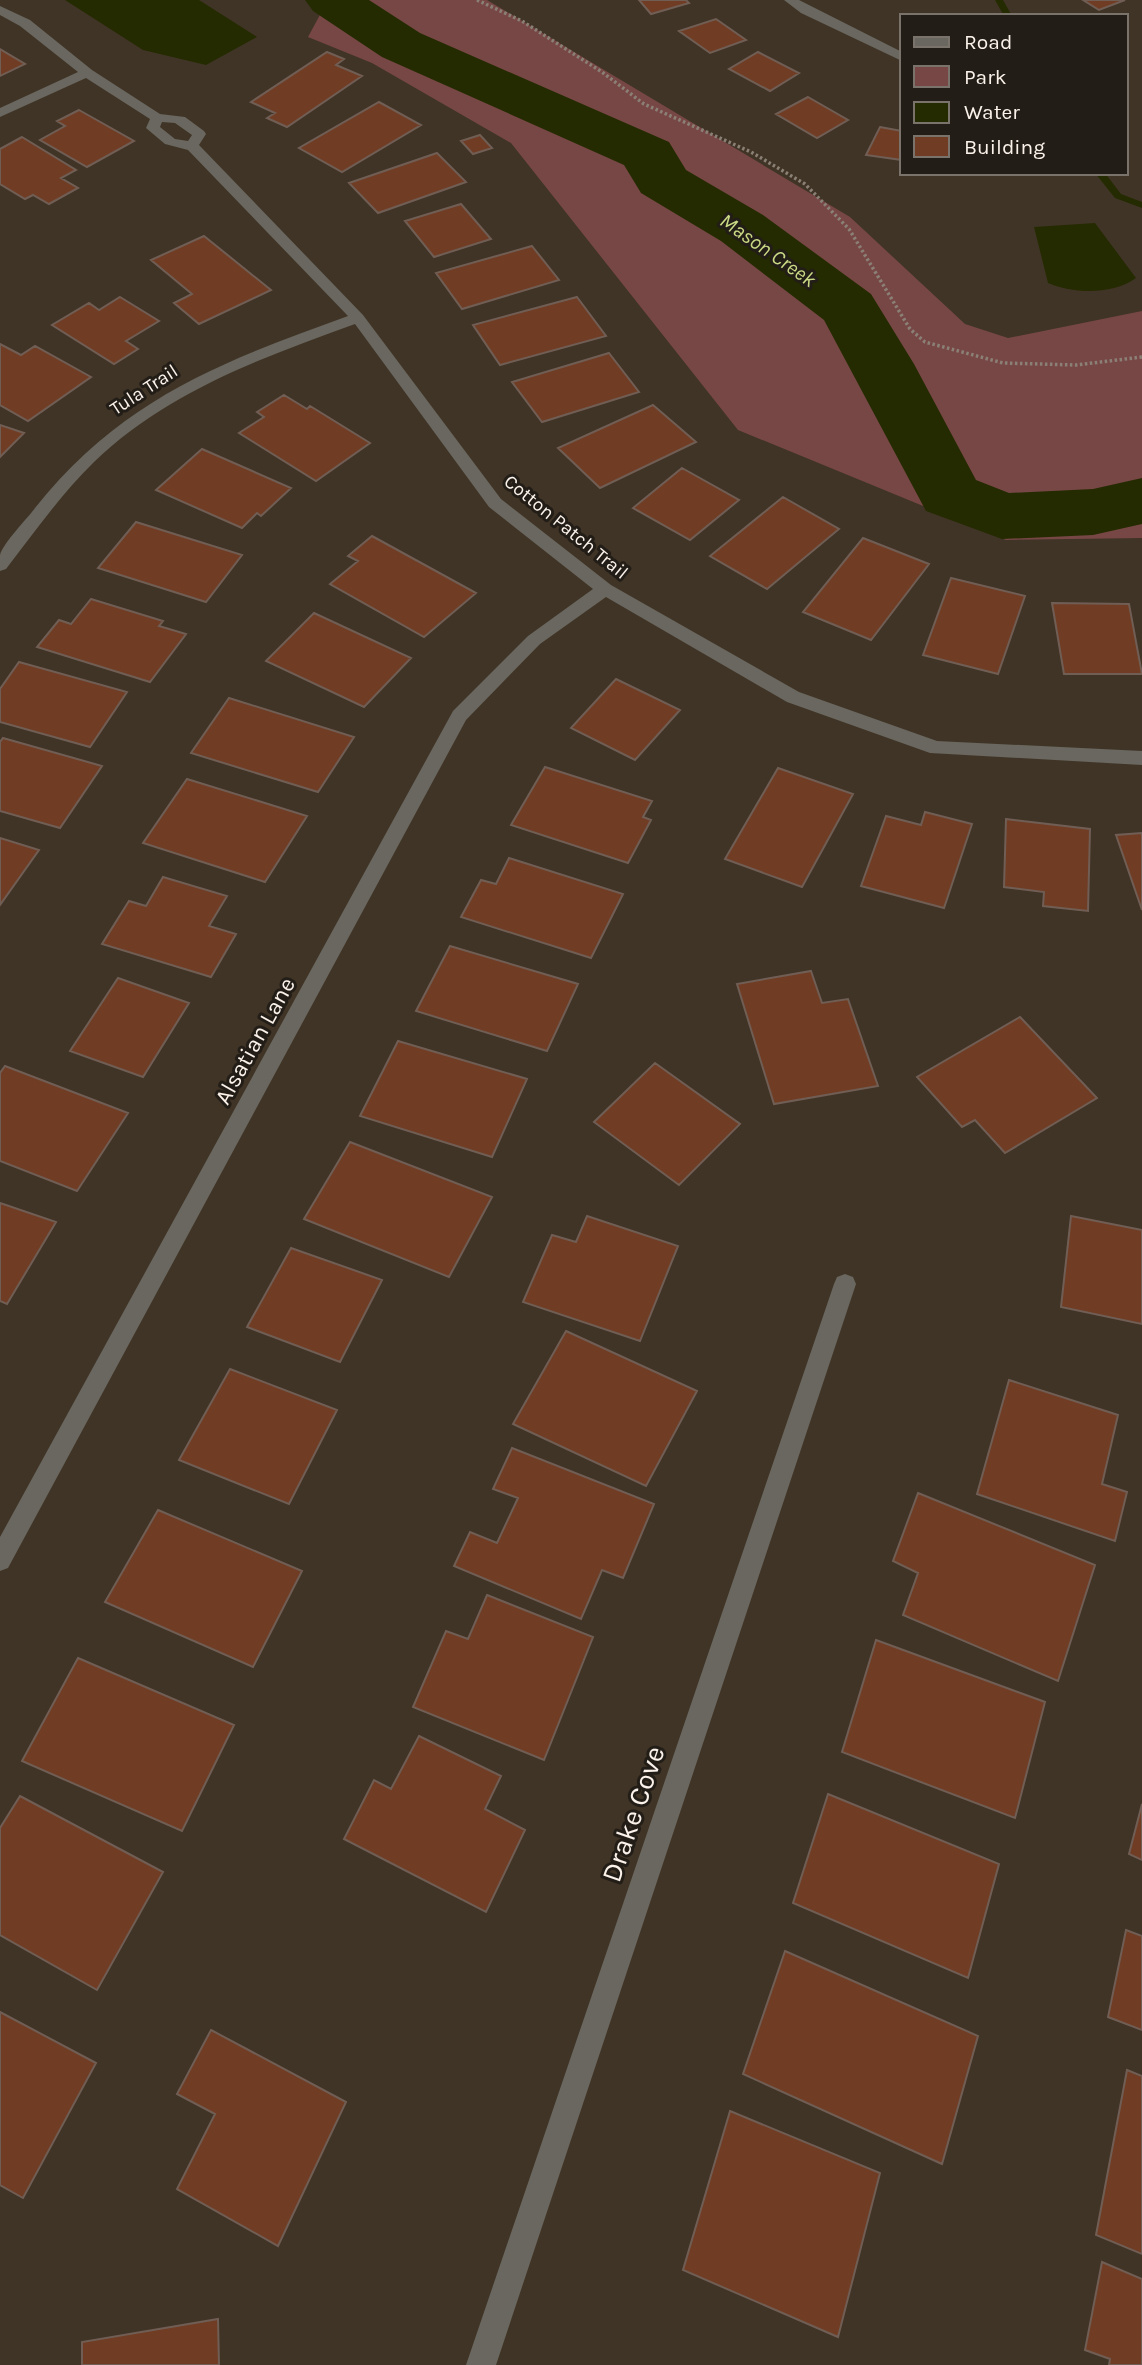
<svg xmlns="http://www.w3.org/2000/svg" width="1142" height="2365" viewBox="0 0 1142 2365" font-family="Karla,sans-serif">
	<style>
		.green { fill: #774746 }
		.water { fill: #252b00 }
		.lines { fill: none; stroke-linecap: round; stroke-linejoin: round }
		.stream { fill: #252b00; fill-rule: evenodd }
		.river { fill: #252b00; fill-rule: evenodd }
		.building { fill: #703d24; stroke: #705d54; stroke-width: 2 }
		.path { stroke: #8b8075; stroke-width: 3.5; stroke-dasharray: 2.5 2.5; stroke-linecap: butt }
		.street { fill: #69675f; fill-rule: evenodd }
		.labels { text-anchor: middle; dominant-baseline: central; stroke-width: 6; stroke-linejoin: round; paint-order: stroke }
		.far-street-label { font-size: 19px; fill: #fbf3eb; stroke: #221d17 }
		.far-water-label { font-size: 21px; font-style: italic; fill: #cad984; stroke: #221d17 }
		.street-label { font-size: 23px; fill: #fbf3eb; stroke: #221d17 }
		.near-street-label { font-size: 28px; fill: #fbf3eb; stroke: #221d17 }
	</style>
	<rect width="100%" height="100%" fill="#403426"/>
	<!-- green -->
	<path class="green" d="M328 0H487L850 217 965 324 1008 338 1142 311V538L1006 540 738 430 511 143 372 63 308 37Z"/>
	<!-- water -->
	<path class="water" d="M65 0H199L257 37 206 65 143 50Z
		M1095 223 1136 278C1112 295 1074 294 1048 283L1034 227Z"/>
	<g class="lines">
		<!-- stream -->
		<path class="stream" d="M995 0H1003L1012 16H1004Z
			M1095 173H1105L1121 194 1142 202V208L1115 198Z"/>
		<!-- river -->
		<path class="river" d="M305 0H369L420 33 669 142 686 170 763 215 871 294 914 364 976 480 1009 493 1093 489 1142 478V524L1093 535 1002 539 926 511 824 320 721 241 641 193 624 165 382 57 313 11Z"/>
	</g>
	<!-- building -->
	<path class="building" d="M639 0H686L689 3 651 14Z
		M1083 0H1125L1099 10Z
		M716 19 746 40 710 53 679 31Z
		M0 49 25 64 0 76Z
		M327 52 344 59 336 65 362 76 287 127 267 118 275 113 251 102Z
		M758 52 799 73 770 91 729 69Z
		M808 97 848 120 817 138 776 114Z
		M379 102 421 125 342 172 299 148Z
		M79 110 134 141 87 167 40 140 65 126 57 121Z
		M880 127 902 131V160L866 155Z
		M480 135 492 148 473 154 461 141Z
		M22 137 76 170 61 178 78 188 49 204 33 195 25 199 0 184V149Z
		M437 153 466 182 378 213 349 183Z
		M461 204 491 239 434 257 405 221Z
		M204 236 271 290 199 324 174 303 192 294 151 260Z
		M532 246 559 280 462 309 436 273Z
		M120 297 159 321 126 341 138 349 114 364 52 325 89 303 99 310Z
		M577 297 606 336 500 365 473 325Z
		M0 344 21 355 35 346 91 377 28 421 0 405Z
		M609 353 639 392 542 422 512 382Z
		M284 395 307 409 310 406 370 443 316 481 239 433 264 417 257 412Z
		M653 405 696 442 600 488 558 448Z
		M0 425 24 433 0 457Z
		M202 449 291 488 261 516 257 513 242 528 156 490Z
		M682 468 739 500 690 540 633 508Z
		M783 497 839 529 767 589 710 556Z
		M136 522 242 555 206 602 98 568Z
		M372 536 476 593 424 637 330 584 358 561 348 556Z
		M863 538 929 564 871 640 803 612Z
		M951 578 1025 596 998 674 923 655Z
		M91 599 163 621 159 626 186 634 150 682 37 647 59 620 71 624Z
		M1052 603 1129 604 1142 674H1064Z
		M314 613 411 658 364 707 266 661Z
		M19 662 127 692 90 747 0 722V689Z
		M616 679 680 710 635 760 571 728Z
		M229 698 354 737 318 792 191 753Z
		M3 738 102 766 60 828 0 811V742Z
		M545 767 652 801 643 817 651 820 628 863 511 825Z
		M778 768 853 794 802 887 725 859Z
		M187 779 307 816 265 882 143 843Z
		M925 812 972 824 944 908 861 886 886 816 921 825Z
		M1006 819 1090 829 1088 911 1043 906 1044 892 1004 887Z
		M1142 833V910L1116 835Z
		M0 838 39 850 0 905Z
		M509 858 623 894 591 958 461 917 481 880 496 884Z
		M163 877 227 896 209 926 236 934 211 977 102 944 129 901 146 906Z
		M450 946 578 984 547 1051 416 1011Z
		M811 971 822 1003 848 999 878 1086 774 1104 737 984Z
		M118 978 189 1003 143 1077 70 1051Z
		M1020 1017 1097 1098 1005 1153 975 1120 962 1127 917 1077Z
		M398 1041 527 1079 492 1157 360 1116Z
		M655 1063 740 1124 679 1185 594 1122Z
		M5 1066 128 1113 77 1191 0 1161V1073Z
		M350 1142 492 1197 449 1277 304 1219Z
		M0 1203 56 1222 7 1304 0 1301Z
		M587 1216 678 1246 640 1341 523 1302 552 1235 576 1242Z
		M1071 1216 1142 1230V1324L1061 1307Z
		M291 1248 382 1280 340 1362 247 1327Z
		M566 1331 697 1391 646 1486 513 1424Z
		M230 1369 337 1410 289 1504 179 1460Z
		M1009 1380 1118 1415 1102 1484 1127 1492 1115 1541 977 1494Z
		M512 1448 654 1504 623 1578 602 1570 581 1619 454 1566 470 1532 497 1543 518 1498 493 1489Z
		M918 1493 1095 1565 1058 1681 903 1615 918 1573 893 1561Z
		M158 1510 302 1571 253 1667 105 1602Z
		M487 1595 593 1637 544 1760 413 1707 446 1631 468 1639Z
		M876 1640 1045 1702 1015 1818 842 1752Z
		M78 1658 234 1725 182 1831 22 1761Z
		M419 1736 501 1776 485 1809 525 1830 486 1912 344 1839 374 1780 391 1789Z
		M828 1794 999 1864 968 1978 793 1903Z
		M20 1796 163 1872 97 1990 0 1935V1828Z
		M1142 1804V1860L1129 1854Z
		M1126 1930 1142 1936V2030L1108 2017Z
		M785 1951 978 2036 942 2164 743 2074Z
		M0 2012 96 2063 23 2198 0 2185Z
		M211 2030 346 2102 278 2246 177 2189 215 2114 177 2094Z
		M1127 2070 1142 2076V2254L1096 2235Z
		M730 2111 880 2173 838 2337 683 2270Z
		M1102 2262 1142 2279V2365H1109L1110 2359 1085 2350Z
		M218 2319 219 2365H82V2342Z"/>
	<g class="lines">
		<!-- path -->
		<path class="path" d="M477 0 522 21 602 72 644 104 751 152 805 184 849 229 910 329 925 342 1003 363 1076 365 1142 357"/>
		<!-- street -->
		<path class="street" d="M784 0H799L902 52V61L801 13Z
			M0 6 30 20 92 70 160 114 185 117 204 131 206 134 199 145 363 315 501 499 611 585 799 692 937 741 1142 751V765L930 753 787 702 606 597 540 644 466 720 8 1568 0 1571V1537L453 711 528 636 593 589 489 507 355 324C261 358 167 392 94 462 61 494 34 533 6 569L0 571C0 566 0 559 0 555 3 543 27 519 35 508 122 399 221 362 348 316L188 150 165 144 146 128 150 119 86 78 0 117V108L78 72 20 26 0 15ZM162 122 175 123 192 135 188 141 175 139 160 127Z
			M845 1274 853 1277 856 1284 496 2365H466L834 1284 837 1277Z"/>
	</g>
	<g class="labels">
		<!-- far-street labels -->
		<g class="far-street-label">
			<text transform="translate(144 390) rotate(-33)">Tula Trail</text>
			<text transform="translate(566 527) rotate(39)">Cotton Patch Trail</text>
		</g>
		<!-- far-water labels -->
		<g class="far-water-label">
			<text transform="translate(768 250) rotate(35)">Mason Creek</text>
		</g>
		<!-- street labels -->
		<g class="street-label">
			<text transform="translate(255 1041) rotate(-61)">Alsatian Lane</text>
		</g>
		<!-- near-street labels -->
		<g class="near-street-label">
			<text transform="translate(633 1814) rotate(-71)">Drake Cove</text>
		</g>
	</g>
	<!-- legend -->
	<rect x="900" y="14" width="228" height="161" fill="#221d17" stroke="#79736c" stroke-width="2"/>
	<rect x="914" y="37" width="35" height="10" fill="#69675f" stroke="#79736c" stroke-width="2"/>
	<text x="964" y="49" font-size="21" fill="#fbf3eb">Road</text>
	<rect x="914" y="66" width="35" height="21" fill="#774746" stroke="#79736c" stroke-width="2"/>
	<text x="964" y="84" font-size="21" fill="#fbf3eb">Park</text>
	<rect x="914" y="102" width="35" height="21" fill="#252b00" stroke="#79736c" stroke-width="2"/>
	<text x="964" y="119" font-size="21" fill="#fbf3eb">Water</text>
	<rect x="914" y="136" width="35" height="21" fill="#703d24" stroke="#79736c" stroke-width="2"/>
	<text x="964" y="154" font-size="21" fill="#fbf3eb">Building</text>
</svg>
